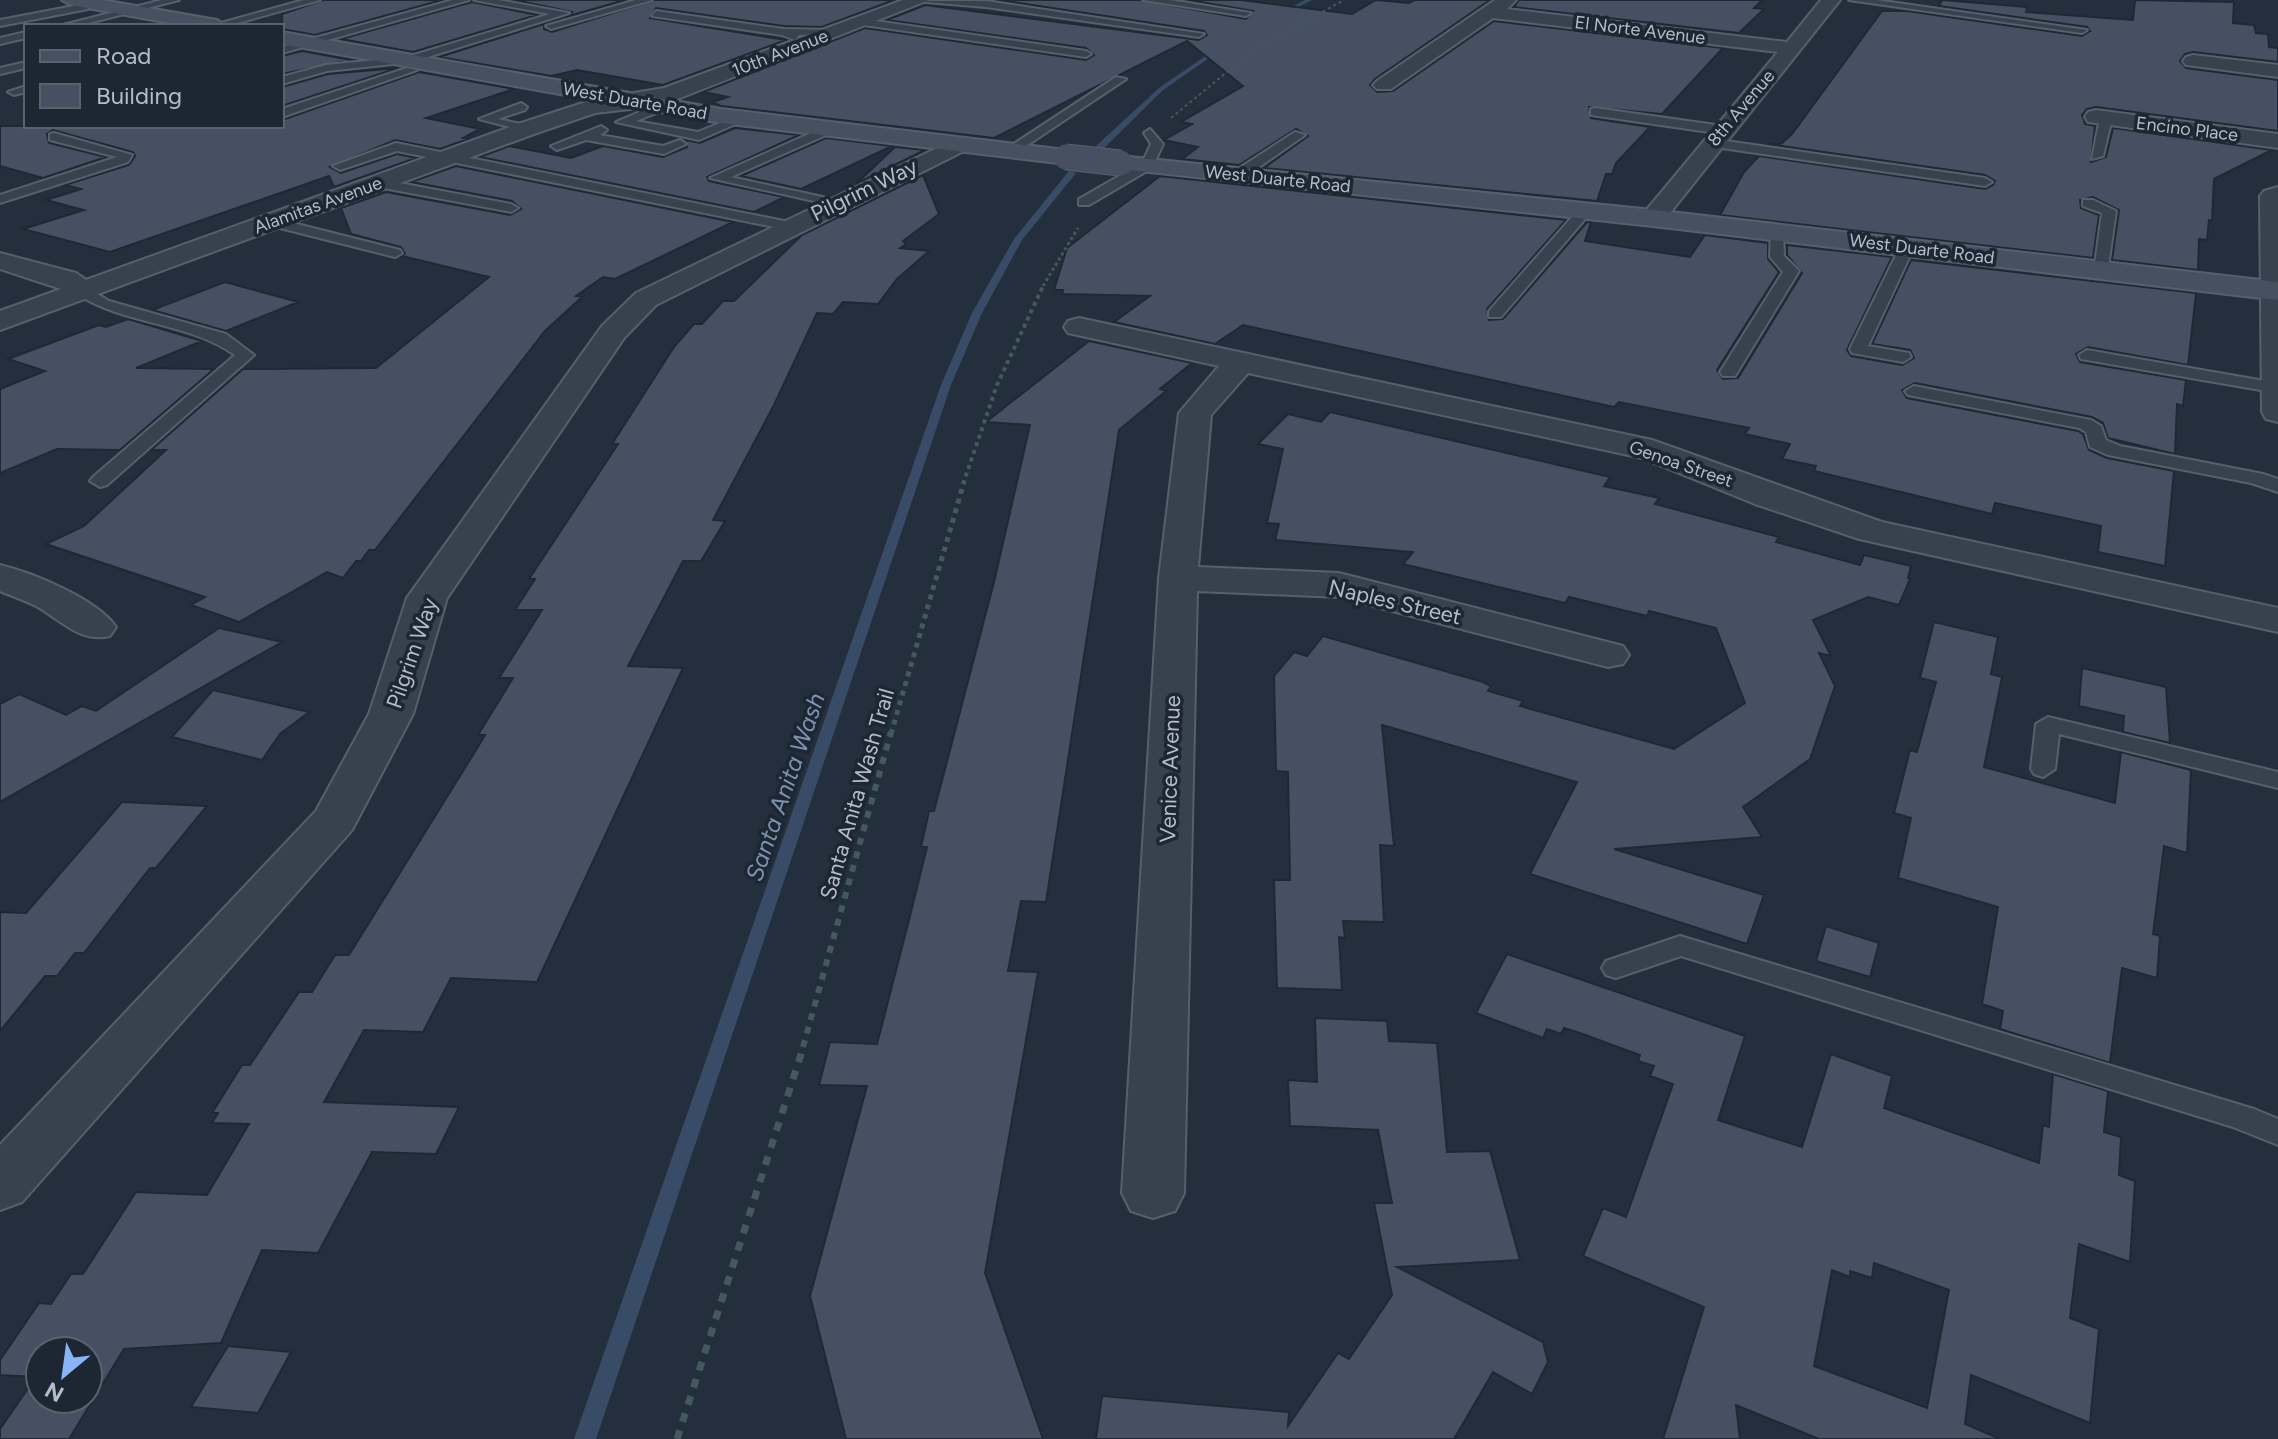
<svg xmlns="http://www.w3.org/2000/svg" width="2278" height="1439" viewBox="0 0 2278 1439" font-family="Figtree,sans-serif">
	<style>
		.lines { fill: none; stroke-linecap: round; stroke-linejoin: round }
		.stream { fill: #394c67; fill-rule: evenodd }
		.building { fill: #455162; stroke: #1f2835; stroke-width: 2; fill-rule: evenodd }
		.service-casing { stroke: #565f6c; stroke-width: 4 }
		.minor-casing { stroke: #565f6c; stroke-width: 4 }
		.secondary-casing { stroke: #565f6c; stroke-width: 4 }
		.path-far5 { stroke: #44595c; stroke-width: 2; stroke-dasharray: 3 3; stroke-linecap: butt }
		.path-far4 { stroke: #44595c; stroke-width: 3; stroke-dasharray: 3 3; stroke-linecap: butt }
		.path-far3 { stroke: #44595c; stroke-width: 4; stroke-dasharray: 4 4; stroke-linecap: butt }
		.path-far2 { stroke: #44595c; stroke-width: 5; stroke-dasharray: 5 5; stroke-linecap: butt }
		.path-far1 { stroke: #44595c; stroke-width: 6; stroke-dasharray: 7 7; stroke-linecap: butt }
		.path { stroke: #44595c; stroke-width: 7; stroke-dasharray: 9 9; stroke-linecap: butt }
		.service { fill: #38414e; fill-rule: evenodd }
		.minor { fill: #38414e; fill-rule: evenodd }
		.secondary { fill: #465061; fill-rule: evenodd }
		.secondary-bridge-casing { stroke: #565f6c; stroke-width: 27; stroke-linecap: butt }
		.secondary-bridge { stroke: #465061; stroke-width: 25 }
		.labels { text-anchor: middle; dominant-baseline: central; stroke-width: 7; stroke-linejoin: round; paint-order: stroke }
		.far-street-label { font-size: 18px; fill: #b4bcc9; stroke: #1d2633 }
		.street-label { font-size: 22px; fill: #b4bcc9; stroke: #1d2633 }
		.water-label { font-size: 24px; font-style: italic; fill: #7c92b1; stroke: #1d2633 }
	</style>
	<rect width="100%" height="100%" fill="#242f3e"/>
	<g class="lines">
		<!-- stream -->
		<path class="stream" d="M1305 0H1312L1281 16 1276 15Z
			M1220 46 1225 47 1163 90 1102 150H1096V146L1159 88Z
			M1069 171 1076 173 1022 240 982 313 951 385 596 1439H574L941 385 972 313 1014 239Z"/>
	</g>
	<!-- building -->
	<path class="building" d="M323 0H442L315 35 282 29V14Z
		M515 0H625L565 17 572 12Z
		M655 0H894L822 27 784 26 656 8 650 18 786 40 663 85 577 70 551 76 439 57 544 24V29L552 32Z
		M999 0H1140L1246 19 1253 11 1189 0H1241L1352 14 1376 0 1409 3 1415 0H1490L1375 79 1370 85 1377 92 1393 91 1494 21 1723 48 1662 114 1589 107 1591 118 1650 127 1616 163 1612 174H1606L1597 201 1264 168 1308 136 1296 129 1239 165 1182 159 1198 147 1164 140 1192 124 1181 122 1243 86 1187 41 994 138 721 106 713 102 728 97 703 92 865 28 1086 60 1094 55 1086 48 887 20 925 5 1199 40 1207 35 1204 31Z
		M1519 0H1762L1754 8 1764 9 1739 33 1514 7Z
		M1942 0 2027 7 2026 12 2133 20 2135 0 2234 2 2233 23 2254 25 2256 33 2268 34 2269 47 2278 48V62L2193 52 2185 54 2180 61 2186 68 2278 80V131L2096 107 2087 109 2082 115 2085 124 2095 126 2091 162 2106 157 2113 128 2272 150 2214 179 2212 221 2209 220 2207 240 2199 239 2198 270 2112 260 2119 210 2093 197 2080 200 2081 208 2099 215 2093 258 1720 215 1744 172 1759 156 1985 189 1993 185 1995 181 1985 175 1768 144H1781L1792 134 1882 11H1907L2082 36 2090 31 2087 27 1939 6Z
		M472 2 537 15 413 52 341 39Z
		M302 51 351 60 282 74V56Z
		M398 68 282 106V87L328 74Z
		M419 72 514 89 426 118 480 129 463 138 468 139 440 149 395 140 330 167 341 173 397 154 416 158 334 187 329 176 110 252 23 229 84 210 46 200 81 189 65 185 129 165 135 156 133 152 53 130 47 134 49 143 106 157 43 178 0 166V126H282V120Z
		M735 128 799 135 707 177 709 181 784 197 754 212 480 157 509 146 571 158 603 146 663 157 687 147 686 140 700 143Z
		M826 138 892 146 801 189 741 176Z
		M895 147 925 150 856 184Z
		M456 166 733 222 615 279 603 277 576 296 582 297 545 331 375 550H369L361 561H356L343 578 327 572 239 622 191 605 205 597 46 544 84 526 166 450H151L243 369 376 368 489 277 402 256 405 254 401 247 351 234 341 208 386 192 510 215 521 209 512 201 411 182Z
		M923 175 939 214 903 241 906 244 900 248 929 251 897 279 878 304 843 302 833 314 817 313 774 405 713 520 725 521 701 561H683L628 666 683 668 537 982 451 978 423 1032 364 1030 324 1102 459 1107 436 1154 372 1152 318 1253 262 1250 221 1343 124 1349 69 1439H0V1429L36 1377 0 1375V1360L39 1303 51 1304 71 1274H83L136 1192 207 1195 249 1124 212 1123 218 1113H212L242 1065H250L299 992H312L335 955H349L476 750 485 735H478L513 678H499L542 610H515L535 579H529L618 444H612L674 347 694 324H702L723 301H734L802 235ZM40 1351H88V1399H40Z
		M1160 176 1566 220 1487 309 1489 320 1503 319 1587 222H1591L1585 241 1690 257 1705 235 1768 243V259L1779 272 1717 370 1723 379 1738 378 1802 273 1787 255V245L1892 257 1847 350 1851 356 1902 365 1914 358 1910 350 1872 344 1911 260 2196 293 2188 365 2088 347 2076 354 2080 362 2186 380 2183 406 2177 404 2175 454 2108 438 2103 423 2092 417 1915 383 1902 390 1907 398 2078 431 2083 434 2089 450 2107 458 2174 471 2165 566 2098 552 2101 526 1995 503 1992 514 1814 471 1816 466 1782 459 1790 444 1745 434 1749 428 1619 402 1614 407 1243 325 1215 344 1114 322 1150 296 1062 294 1063 290H1054L1067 248Z
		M225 282 298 302 226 331 152 310Z
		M128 319 202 341 136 368 214 369 120 450 57 449 0 473V389L45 371 8 359 99 325 106 327Z
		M1089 341 1192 363 1160 389 1166 391 1119 430 1046 902 1021 901 1008 971 1038 972 985 1273 1043 1439H846L810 1296 867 1086 819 1085 830 1042 877 1044 908 924 927 847H921L929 811H934L994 582 1030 425 986 422Z
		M1330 412 1610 477 1604 486 1659 498 1655 504 1779 537 1776 542 1860 565 1864 555 1911 566 1908 578 1910 579 1899 605 1868 597 1813 620 1831 656 1819 653 1835 686 1810 759 1743 807 1762 837 1614 849 1764 895 1747 944 1530 874 1577 782 1382 725 1394 846 1380 845 1384 922 1343 921 1345 938 1339 937 1342 990 1277 988 1274 880H1290L1288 772 1276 771 1274 676 1294 652 1307 656 1323 636 1483 682 1491 686 1488 691 1523 701 1520 706 1674 749 1745 703 1716 628 1649 611 1647 616 1569 597 1565 603 1403 564 1413 552 1275 540 1279 524 1267 523 1283 449 1258 444 1288 414 1321 422Z
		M1934 622 1998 637 1991 674 2002 677 1984 767 2115 803 2121 752 2191 770 2187 853 2164 846 2153 934 2160 936 2157 978 2122 968 2110 1063 2000 1029 2003 1011 1982 1004 1998 907 1898 878 1911 818 1894 813 1910 750 1917 752 1936 682 1920 678Z
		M219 628 282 642 0 802V704L19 694 66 715 82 706 96 711Z
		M2082 668 2166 687 2170 743 2123 732 2124 716 2079 706Z
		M213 690 309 712 280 734 262 760 172 737Z
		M122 802 207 806 156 868H150L84 953H75L57 976H45L0 1031V912L26 913Z
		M1826 926 1879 943 1870 977 1816 961Z
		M1507 954 1745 1036 1718 1120 1802 1147 1831 1054 1892 1076 1884 1108 2039 1163 2043 1125 2049 1127 2053 1074 2108 1091 2104 1132 2121 1137 2119 1175 2135 1181 2130 1262 2079 1244 2070 1318 2099 1329 2090 1423 1971 1375 1965 1424 2000 1439H1819L1736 1405 1740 1439H1663L1704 1307 1583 1256 1603 1208 1626 1217 1673 1084 1650 1076 1654 1066 1638 1061 1640 1055 1580 1033 1564 1028 1561 1034 1547 1029 1543 1038 1476 1013ZM1874 1263 1949 1290 1927 1408 1814 1366 1832 1270 1850 1277V1271L1872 1278Z
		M1315 1018 1387 1021 1389 1041 1437 1043 1447 1152 1490 1151 1520 1260 1397 1267 1543 1342 1548 1362 1532 1394 1493 1372 1454 1439H1096L1102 1396 1289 1412 1288 1426 1338 1353 1349 1359 1392 1295 1374 1203H1392L1378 1130 1290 1126 1288 1080 1317 1082Z
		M228 1346 291 1352 258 1413 191 1407Z"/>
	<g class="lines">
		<!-- service casing -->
		<g class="service-casing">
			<path id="service" d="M162 0H179L77 26H59Z
				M304 0H320L227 26H210Z
				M453 0H469L282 53V47Z
				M474 0H498L569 13 412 62 327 71 282 84V77L326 65 407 57 550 14Z
				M636 0H652L551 29 546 26Z
				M1143 0H1170L1251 13 1246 16Z
				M1849 0H1876L2087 30 2082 33Z
				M914 1H986L1204 34 1199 37 986 7Z
				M84 4 88 9 0 26V20Z
				M656 11 784 29 832 30 837 33 799 35 795 40 782 35 652 16Z
				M861 19 1086 51 1091 54 1086 57 857 24Z
				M26 32V38L0 44V38Z
				M26 62V68L0 74V68Z
				M407 68 417 70 282 117V109Z
				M1116 77 1126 79 1014 154 1003 151Z
				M26 86V92L14 95 8 92Z
				M663 102 669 106 667 109 636 121 698 132 737 116 747 119 699 140 616 122Z
				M521 103 527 107 525 110 498 119 530 126V132L479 119Z
				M1595 108 1723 126 1729 130 1723 134 1591 115V109Z
				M2106 114 2112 118 2103 156 2092 159 2100 118Z
				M829 125 833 126V132L731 177 841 201V207L710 178Z
				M601 126 607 130 600 135 663 146 680 140 686 144 664 154 586 140 557 150 551 146Z
				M1150 129 1163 144 1152 168 1089 205H1079V199L1142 163 1151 144 1144 133Z
				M1295 132 1305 135 1245 177H1235V171Z
				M54 133 132 155 128 162 0 203V195L117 157 50 140V134Z
				M1712 139 1985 178 1992 182 1985 186 1708 146 1706 143Z
				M396 143 789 222 796 226 789 230 397 151 340 170 333 166Z
				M378 179 511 204 518 208 511 212 373 186 371 183Z
				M2083 200H2093L2116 211 2107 274 2094 271 2102 213 2083 206Z
				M1580 208 1592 211 1501 317H1489V311Z
				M273 218 400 250 402 253 395 257 268 225V219Z
				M1771 229 1783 232 1784 256 1799 271 1735 376H1723L1720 372 1783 272 1770 257Z
				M1907 243 1914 247 1868 346 1909 353 1911 357 1903 362 1852 353 1850 349 1900 247Z
				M77 288H87L109 301 226 334 254 355 107 485 100 487 90 481 93 477 235 355C188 322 125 325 77 294Z
				M2087 350 2276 383 2278 393 2081 359 2079 355Z
				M1914 386 2091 420 2101 426 2106 440 2120 446 2263 474 2278 479V492L2251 483 2108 455 2090 447 2086 432 2079 428 1908 395 1905 391Z
				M2048 717 2278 772V788L2059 734 2055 769 2043 777 2034 774 2031 769 2036 724Z
				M1680 936 2254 1109 2278 1119V1145L2233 1127 1681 956 1616 978 1606 975 1602 968 1606 961Z"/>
		</g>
		<!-- minor casing -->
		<g class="minor-casing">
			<path id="minor" d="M903 0H929L680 98 639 108 595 113 534 134 0 330V311L61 289 0 269V253L76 273 86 280 518 124 592 100 664 88Z
				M1495 0H1516L1507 9 1787 42 1821 0H1840L1662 223H1644L1640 218 1644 213 1778 52 1493 18 1391 89H1377L1373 85 1377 81Z
				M2193 55 2278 65V77L2186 65 2183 61 2186 57Z
				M2096 110 2278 134V148L2088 122 2085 117 2088 112Z
				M958 138 966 140 970 145 966 150 656 305 624 338 447 598 413 714 352 830 22 1202 0 1210V1145L316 811 369 714 407 598 602 326 636 293Z
				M2278 187V422L2266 419 2262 412 2260 196 2264 191Z
				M1079 318 1652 440 1882 522 2278 608V632L1859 539 1755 504 1642 458 1248 373 1211 415 1198 567 1339 573 1623 646 1629 655 1623 664 1608 667 1338 597 1197 591 1184 1193 1175 1211 1153 1218 1131 1211 1122 1193 1159 578 1179 413 1219 366 1068 333 1064 327 1068 321Z
				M0 565C33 573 97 599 116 627L110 636C80 643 61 620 36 606 24 600 12 596 0 591Z"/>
		</g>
		<!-- secondary casing -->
		<g class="secondary-casing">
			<path id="secondary" d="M62 0H102L217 20 226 26H186L71 5Z
				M282 32 721 109 1066 150 1078 157 1066 164 721 123 282 44Z
				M1120 156 1653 210 2278 282V300L1653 226 1112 168 1108 163 1112 158Z"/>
		</g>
		<!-- path-far5 -->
		<path class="path-far5" d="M1171 118 1255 49 1344 0"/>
		<!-- path-far4 -->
		<path class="path-far4" d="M1043 286 1078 228"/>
		<!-- path-far3 -->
		<path class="path-far3" d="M963 484 997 385 1044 284"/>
		<!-- path-far2 -->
		<path class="path-far2" d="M891 734 964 482"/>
		<!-- path-far1 -->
		<path class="path-far1" d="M803 1047 891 732"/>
		<!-- path -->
		<path class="path" d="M677 1439 804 1045"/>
		<!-- service -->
		<use href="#service" class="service"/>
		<!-- minor -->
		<use href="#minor" class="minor"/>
		<!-- secondary -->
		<use href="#secondary" class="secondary"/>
		<!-- secondary-bridge casing -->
		<g class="secondary-bridge-casing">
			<path id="secondary-bridge" d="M1066 157 1120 163"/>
		</g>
		<!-- secondary-bridge -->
		<use href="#secondary-bridge" class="secondary-bridge"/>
	</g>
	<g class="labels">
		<!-- far-street labels -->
		<g class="far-street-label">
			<text transform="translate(1640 30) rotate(7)">El Norte Avenue</text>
			<text transform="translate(780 53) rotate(-21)">10th Avenue</text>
			<text transform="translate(635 101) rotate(10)">West Duarte Road</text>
			<text transform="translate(1741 108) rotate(-50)">8th Avenue</text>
			<text transform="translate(2187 129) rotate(7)">Encino Place</text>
			<text transform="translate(1278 179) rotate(6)">West Duarte Road</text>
			<text transform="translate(318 205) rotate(-20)">Alamitas Avenue</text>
			<text transform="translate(1922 249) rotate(7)">West Duarte Road</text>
			<text transform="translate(1681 464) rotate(19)">Genoa Street</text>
		</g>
		<!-- street labels -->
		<g class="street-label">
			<text transform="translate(864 190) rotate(-26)">Pilgrim Way</text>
			<text transform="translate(1395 602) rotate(13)">Naples Street</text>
			<text transform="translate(412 653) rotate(-71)">Pilgrim Way</text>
			<text transform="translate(1170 769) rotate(-88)">Venice Avenue</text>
			<text transform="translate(857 794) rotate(-74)">Santa Anita Wash Trail</text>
		</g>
		<!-- water labels -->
		<g class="water-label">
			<text transform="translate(785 787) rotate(-71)">Santa Anita Wash</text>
		</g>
	</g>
	<!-- legend -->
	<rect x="24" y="24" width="260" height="104" fill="#1d2633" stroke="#59626f" stroke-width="2"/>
	<rect x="40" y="50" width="40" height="12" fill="#465061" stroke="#59626f" stroke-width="2"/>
	<text x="96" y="64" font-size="24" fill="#b4bcc9">Road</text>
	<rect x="40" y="84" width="40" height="24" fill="#455162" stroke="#59626f" stroke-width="2"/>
	<text x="96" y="104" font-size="24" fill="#b4bcc9">Building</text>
	<!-- north arrow -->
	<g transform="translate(64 1375) rotate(209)"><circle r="38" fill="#1d2633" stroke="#59626f" stroke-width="2"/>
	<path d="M0-6L14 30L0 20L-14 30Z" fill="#8ab4f8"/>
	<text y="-12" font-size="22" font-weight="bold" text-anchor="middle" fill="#b4bcc9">N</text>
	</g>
</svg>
